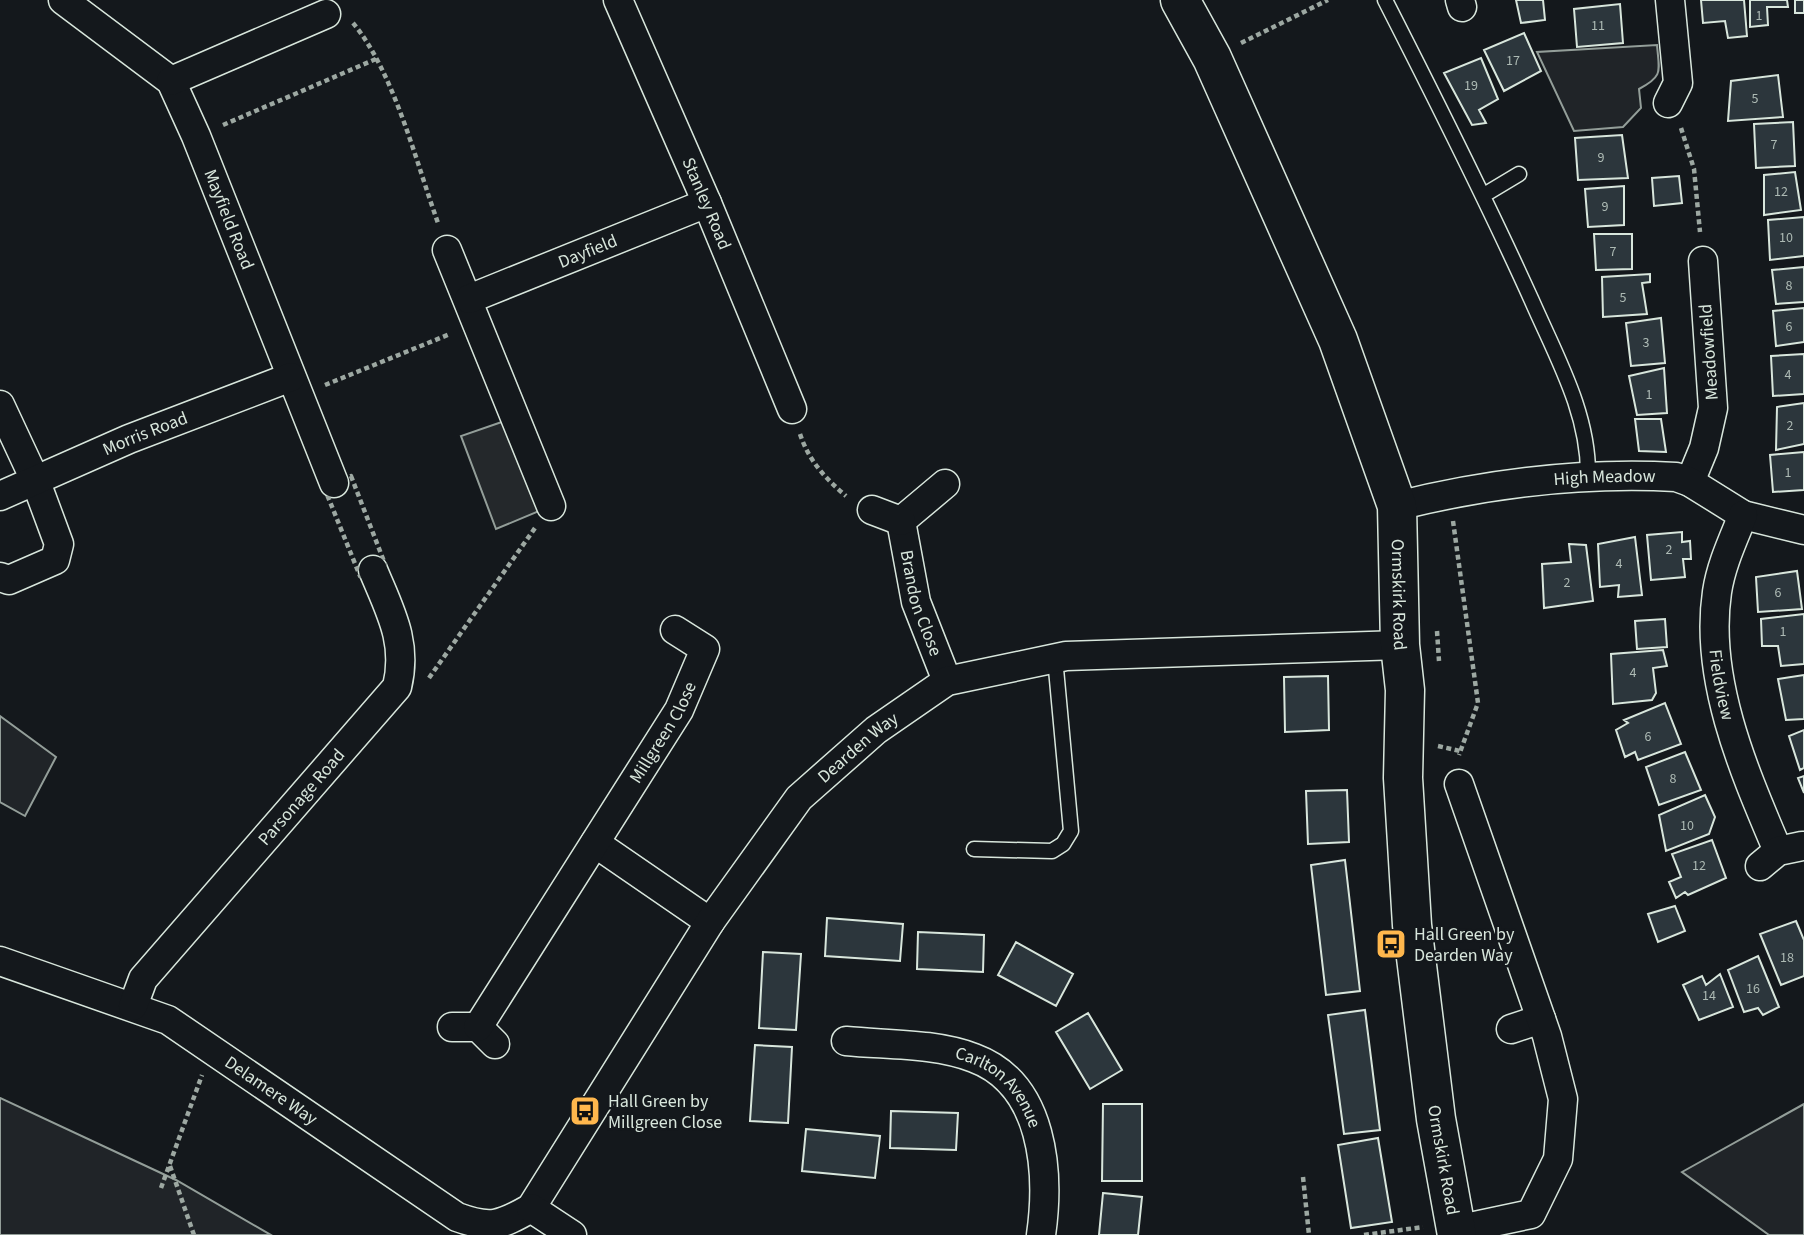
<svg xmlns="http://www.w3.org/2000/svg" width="1804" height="1235" viewBox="0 0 1804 1235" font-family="'Source Sans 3',sans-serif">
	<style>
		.green { fill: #202428; stroke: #939e99; stroke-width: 2 }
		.parking { fill: #24282b; stroke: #939e99; stroke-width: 2 }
		.building { fill: #2c363c; stroke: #d8e6dc; stroke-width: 2 }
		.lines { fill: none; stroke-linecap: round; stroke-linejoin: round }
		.service-casing { stroke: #d8e6dc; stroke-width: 17 }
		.minor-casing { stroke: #d8e6dc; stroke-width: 31 }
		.primary-casing { stroke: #d8e6dc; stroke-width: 41 }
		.path { stroke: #9da8a2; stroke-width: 4.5; stroke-dasharray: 5 3.5; stroke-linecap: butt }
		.service { stroke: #14181c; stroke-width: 14 }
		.minor { stroke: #14181c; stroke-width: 28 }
		.primary { stroke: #14181c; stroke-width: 38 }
		.labels { text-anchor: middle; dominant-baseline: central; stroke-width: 5; stroke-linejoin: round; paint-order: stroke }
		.number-label { font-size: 14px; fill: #adbab4 }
		.street-label { font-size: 18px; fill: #d8e6dc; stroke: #14181c }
		.poi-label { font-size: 18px; fill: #d8e6dc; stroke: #14181c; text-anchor: start }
	</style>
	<rect width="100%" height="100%" fill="#14181c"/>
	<!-- green -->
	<path class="green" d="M1657 45C1659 71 1664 76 1639 89L1641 108 1623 127 1574 131 1537 52Z
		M0 716 56 757 25 816 0 802Z
		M0 1098 176 1180 271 1235H0Z
		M1804 1104V1235H1769L1682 1172Z"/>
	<!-- parking -->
	<path class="parking" d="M516 417 551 506 496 529 461 436Z"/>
	<!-- building -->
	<path class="building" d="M1516 0H1543L1545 20 1521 23Z
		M1701 0H1744L1747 36 1728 38 1725 21 1703 23Z
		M1750 0H1787L1788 7H1767L1768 25 1750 27Z
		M1795 0H1804V13H1795Z
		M1620 4 1623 43 1577 47 1574 9Z
		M1524 33 1541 71 1504 91 1484 50Z
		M1481 58 1498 99 1479 110 1486 123 1472 125 1444 73Z
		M1778 75 1783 117 1728 121 1731 81Z
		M1793 122 1795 166 1756 168 1754 124Z
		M1622 135 1628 178 1578 180 1575 138Z
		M1795 172 1801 210 1764 215V175Z
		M1679 176 1682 203 1654 206 1652 178Z
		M1624 186V225L1588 227 1585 189Z
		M1804 217V256L1770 260 1768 220Z
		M1594 234H1632V269L1596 270Z
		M1804 267V302L1776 304 1772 270Z
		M1650 274V282L1642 283 1647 314 1603 317 1602 277Z
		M1804 308V342L1776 346 1773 311Z
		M1661 318 1665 363 1631 366 1626 323Z
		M1804 354V394L1773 396 1771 356Z
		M1664 368 1667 413 1637 415 1629 376Z
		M1804 403V444L1776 450 1777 407Z
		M1635 419H1661L1666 452 1639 451Z
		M1804 452V490L1773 492 1770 455Z
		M1682 532V542L1690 541 1691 559H1683L1685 577 1651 580 1647 535Z
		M1635 537 1642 595 1618 597 1619 585 1600 587 1598 544Z
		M1569 544 1586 545 1593 601 1544 608 1542 564 1571 562Z
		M1797 571 1802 609 1758 612 1756 577Z
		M1804 614V664L1781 666 1778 646H1762L1761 619Z
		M1665 619 1667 647 1637 649 1635 621Z
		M1663 650 1667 666 1653 668 1656 693 1652 700 1613 704 1611 654Z
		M1804 675V719L1786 720 1778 679Z
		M1328 676 1329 730 1285 732 1284 677Z
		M1665 703 1681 744 1638 760 1635 752 1625 757 1616 730 1628 723 1624 720Z
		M1804 730V768L1800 770 1789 736Z
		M1685 752 1701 790 1659 805 1646 767Z
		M1804 776V793L1798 778Z
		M1347 790 1349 842 1308 844 1306 791Z
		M1705 795 1715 817 1709 834 1666 851 1659 815Z
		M1712 840 1726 878 1688 895 1685 892 1676 898 1669 882 1681 877 1672 854Z
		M1345 860 1360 991 1326 995 1311 865Z
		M1675 906 1685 931 1658 942 1648 914Z
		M827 918 903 924 900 961 825 956Z
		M1796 921 1804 940V976L1781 985 1760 934Z
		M918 932 984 935 983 972 917 969Z
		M1016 942 1073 974 1056 1006 998 975Z
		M763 952 801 954 796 1030 759 1028Z
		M1758 956 1779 1007 1763 1015 1758 1008 1744 1012 1728 970Z
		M1720 974 1733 1007 1699 1020 1683 985 1702 976 1706 985Z
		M1365 1010 1380 1130 1344 1134 1328 1015Z
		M1088 1013 1122 1070 1090 1089 1056 1032Z
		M755 1045 792 1047 788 1123 750 1121Z
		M1103 1104H1142V1181H1102Z
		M891 1111 958 1113 956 1150 890 1148Z
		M806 1129 880 1136 875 1178 802 1171Z
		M1378 1138 1392 1222 1351 1228 1338 1145Z
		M1103 1193 1142 1197 1138 1235H1099Z"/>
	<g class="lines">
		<!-- service casing -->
		<g class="service-casing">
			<path id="service" d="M1385 0C1436 100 1486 199 1532 301 1557 358 1589 414 1588 476
				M1484 195 1519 174
				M974 849 1052 851 1063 844 1071 831 1055 658"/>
		</g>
		<!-- minor casing -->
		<g class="minor-casing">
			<g id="minor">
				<path id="s1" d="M63 0 171 81 196 136 334 483"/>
				<path id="s2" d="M618 0 707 203 792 409"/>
				<path d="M1460 0 1462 7"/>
				<path d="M171 81 326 14"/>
				<path d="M1668 103 1678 83 1670 0"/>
				<path d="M447 250 551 506"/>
				<path id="s3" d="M469 299 707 203"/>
				<path d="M0 405 36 482 59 544 55 560 9 580 0 577"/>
				<path d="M1690 482 1704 448 1713 408 1703 261"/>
				<path id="s4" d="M945 484 901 521 916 602 947 681"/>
				<path id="s5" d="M0 496 129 439 291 377"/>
				<path id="s6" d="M1397 506C1489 483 1580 472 1676 477L1690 482 1743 515 1804 530"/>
				<path d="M872 510 901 521"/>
				<path id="s7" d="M1743 515C1733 540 1721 565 1717 592 1704 680 1744 771 1778 851"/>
				<path d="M595 843 710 922"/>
				<path d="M1760 866 1778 851 1802 846"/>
				<path id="s8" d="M0 961 168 1020 457 1217C490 1229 500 1226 531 1208L710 922 799 798 876 730 947 681 1066 656 1400 645"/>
				<path id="s9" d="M133 1006 143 979 397 687C408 642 390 611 373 570"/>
				<path d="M452 1027H478L495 1044"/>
				<path id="s10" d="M478 1027 679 710 705 649 675 630"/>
				<path d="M1511 1029 1541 1019"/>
				<path id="s11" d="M846 1041C887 1045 935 1043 974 1058 1044 1084 1050 1172 1041 1235"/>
				<path d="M531 1208 572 1235"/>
				<path d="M1456 1230 1531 1214 1558 1159 1563 1099 1547 1036 1459 784"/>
			</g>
		</g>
		<!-- primary casing -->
		<g class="primary-casing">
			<g id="primary">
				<path id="s12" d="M1180 0 1212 58 1338 340 1397 506 1400 645 1405 690 1403 778 1412 925 1436 1119 1457 1235"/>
			</g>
		</g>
		<!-- path -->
		<path class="path" d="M353 23C394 72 416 162 438 223
			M1241 43 1328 0
			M223 125 376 59
			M1681 128 1694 169 1700 232
			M325 385 450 334
			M800 434C809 461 825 478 846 496
			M351 476 385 564 360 576 324 487Z
			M1453 521 1478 703 1459 755
			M1437 631 1439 661
			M429 678 535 528
			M1438 746 1460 751
			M170 1166 194 1235
			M1303 1177 1309 1235
			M161 1188 202 1075
			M1364 1235 1423 1227"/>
		<!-- service -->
		<use href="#service" class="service"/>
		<!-- minor -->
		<use href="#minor" class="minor"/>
		<!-- primary -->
		<use href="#primary" class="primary"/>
	</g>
	<!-- icons -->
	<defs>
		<g id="bus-square" transform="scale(1.575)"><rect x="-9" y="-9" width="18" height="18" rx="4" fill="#ffb74d" stroke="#14181c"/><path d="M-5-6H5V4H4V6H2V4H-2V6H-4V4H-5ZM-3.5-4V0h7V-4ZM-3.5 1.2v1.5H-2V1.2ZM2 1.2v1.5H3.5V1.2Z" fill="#111"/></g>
	</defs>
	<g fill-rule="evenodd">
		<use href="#bus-square" x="1391" y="944"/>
		<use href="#bus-square" x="585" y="1111"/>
	</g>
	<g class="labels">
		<!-- number labels -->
		<g class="number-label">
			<text x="1759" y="16">1</text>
			<text x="1598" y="26">11</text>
			<text x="1513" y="61">17</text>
			<text x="1471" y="86">19</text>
			<text x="1755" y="99">5</text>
			<text x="1774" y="145">7</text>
			<text x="1601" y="158">9</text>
			<text x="1781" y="192">12</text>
			<text x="1605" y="207">9</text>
			<text x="1786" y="238">10</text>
			<text x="1613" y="252">7</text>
			<text x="1789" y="286">8</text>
			<text x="1623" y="298">5</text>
			<text x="1789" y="327">6</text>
			<text x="1646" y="343">3</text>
			<text x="1788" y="375">4</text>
			<text x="1649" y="395">1</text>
			<text x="1790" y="426">2</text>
			<text x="1788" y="473">1</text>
			<text x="1669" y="550">2</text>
			<text x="1619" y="564">4</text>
			<text x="1567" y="583">2</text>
			<text x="1778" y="593">6</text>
			<text x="1783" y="632">1</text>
			<text x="1633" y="673">4</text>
			<text x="1648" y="737">6</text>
			<text x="1673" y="779">8</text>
			<text x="1687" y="826">10</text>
			<text x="1699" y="866">12</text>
			<text x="1787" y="958">18</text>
			<text x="1753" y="989">16</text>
			<text x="1709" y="996">14</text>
		</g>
		<!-- street labels -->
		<g class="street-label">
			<text stroke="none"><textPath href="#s2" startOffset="222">Stanley Road</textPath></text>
			<text stroke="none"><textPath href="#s1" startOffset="285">Mayfield Road</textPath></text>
			<text stroke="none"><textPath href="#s3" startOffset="128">Dayfield</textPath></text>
			<text transform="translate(1709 352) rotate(-94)">Meadowfield</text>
			<text stroke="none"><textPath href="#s5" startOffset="158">Morris Road</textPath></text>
			<text stroke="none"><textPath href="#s6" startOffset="210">High Meadow</textPath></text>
			<text stroke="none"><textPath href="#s12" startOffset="640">Ormskirk Road</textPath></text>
			<text stroke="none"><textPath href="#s4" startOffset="142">Brandon Close</textPath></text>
			<text stroke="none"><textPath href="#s7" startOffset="175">Fieldview</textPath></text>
			<text stroke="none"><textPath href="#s10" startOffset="348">Millgreen Close</textPath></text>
			<text stroke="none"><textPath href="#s8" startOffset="1174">Dearden Way</textPath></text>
			<text stroke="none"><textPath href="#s9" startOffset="270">Parsonage Road</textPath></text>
			<text stroke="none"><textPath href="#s8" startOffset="303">Delamere Way</textPath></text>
			<text stroke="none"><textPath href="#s11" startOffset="168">Carlton Avenue</textPath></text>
			<text stroke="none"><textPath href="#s12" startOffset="1208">Ormskirk Road</textPath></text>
		</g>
		<!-- poi labels -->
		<g class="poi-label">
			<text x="1414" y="934">Hall Green by<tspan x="1414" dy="21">Dearden Way</tspan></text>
			<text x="608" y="1101">Hall Green by<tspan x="608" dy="21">Millgreen Close</tspan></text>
		</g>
	</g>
</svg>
